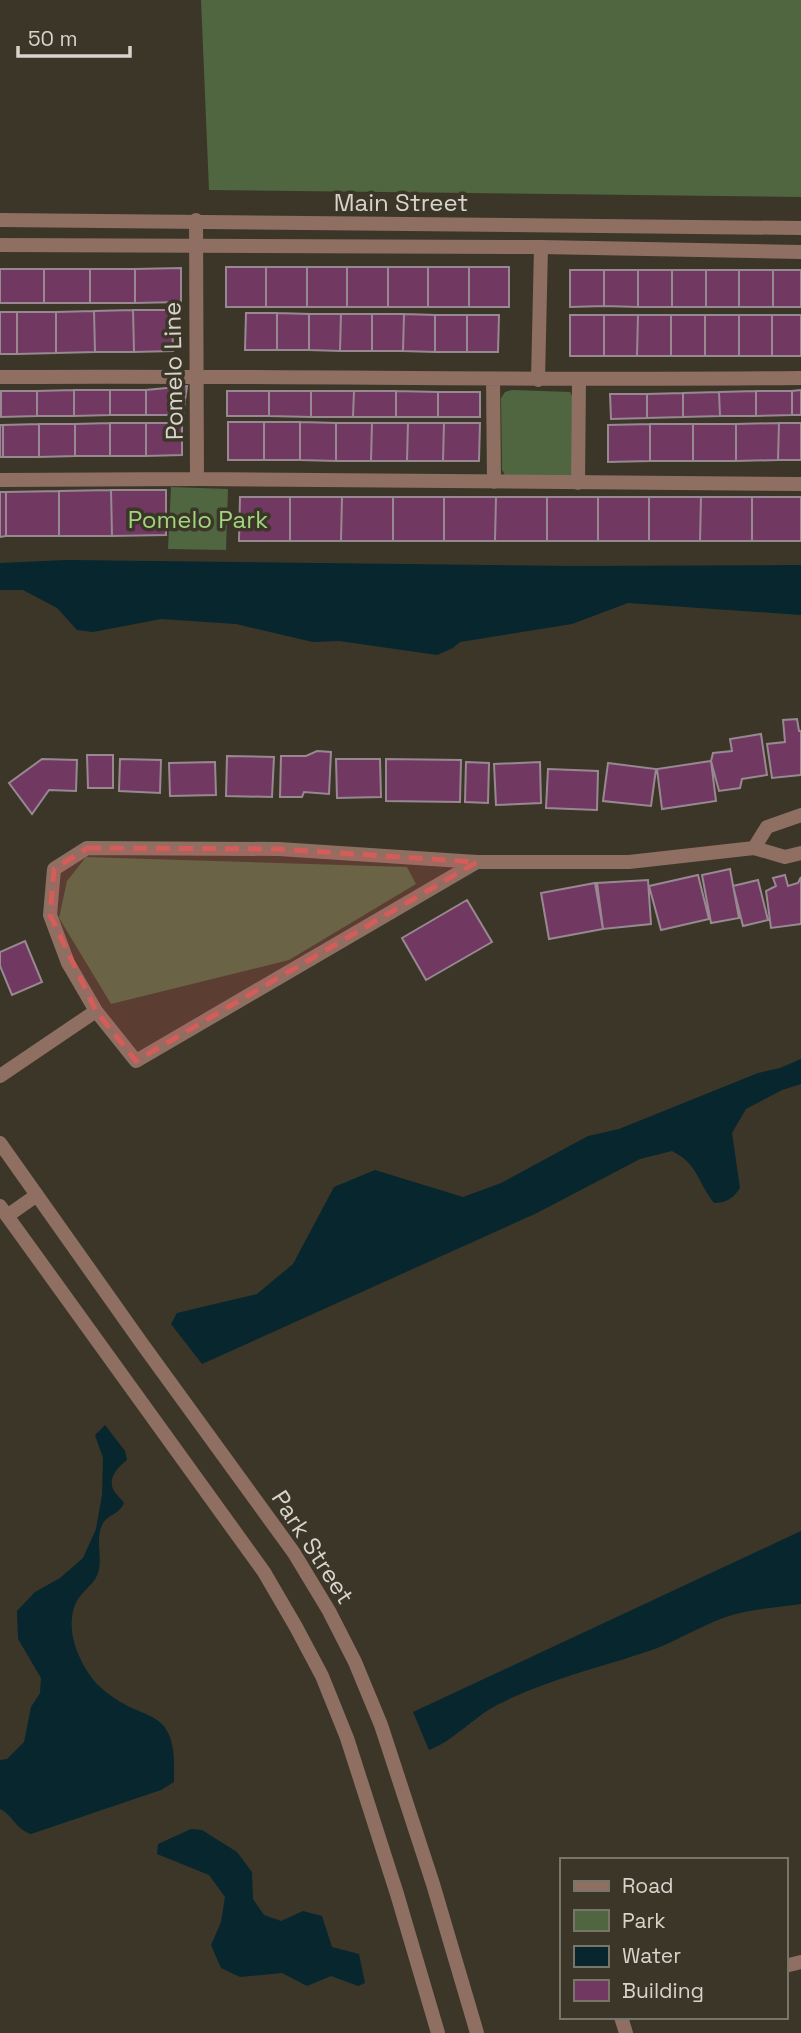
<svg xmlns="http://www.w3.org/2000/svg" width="801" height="2033" viewBox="0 0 801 2033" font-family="'Space Grotesk',sans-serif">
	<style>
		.green { fill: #4f6641 }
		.water { fill: #07262e }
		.building { fill: #713861; stroke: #988892; stroke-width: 2 }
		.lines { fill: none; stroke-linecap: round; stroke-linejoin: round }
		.minor { stroke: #8e6f62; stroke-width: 14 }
		.tertiary { stroke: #8e6f62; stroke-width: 14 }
		.marked { fill: #d65c59; fill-opacity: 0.2; stroke: #d65c59; stroke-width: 5; stroke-dasharray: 14 9; stroke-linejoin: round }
		.labels { text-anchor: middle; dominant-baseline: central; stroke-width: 7; stroke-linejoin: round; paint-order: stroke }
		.street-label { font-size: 24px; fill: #d7d4cc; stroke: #3c3628 }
		.park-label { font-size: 24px; fill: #a1d57f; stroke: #3c3628 }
	</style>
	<rect width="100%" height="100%" fill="#3c3628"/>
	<!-- green -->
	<path class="green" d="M201 0H801V197L209 190Z
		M512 390 570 392 574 400 573 471 569 477 505 475 502 470 501 398 505 392Z
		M171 487 228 489 226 550 168 549Z
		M86 857 407 867 416 884 289 960 111 1004 59 918 67 881Z"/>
	<!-- water -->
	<path class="water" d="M67 560 573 566 801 565V615L628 603 572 624 460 642 453 648 437 655 339 641 313 642 236 624 161 619 93 632 77 630 57 608 23 590H0V563Z
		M801 1059V1084L782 1090 746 1109 732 1133 740 1188C734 1197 727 1203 714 1203 696 1180 699 1165 672 1151L640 1159 537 1213 202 1364 171 1324 177 1313 257 1294 293 1264 334 1187 375 1170 463 1197 501 1183 588 1136 619 1129 758 1073 780 1068Z
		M105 1425 125 1451 127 1460C118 1467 108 1477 113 1489 115 1494 121 1498 124 1503 120 1514 106 1515 102 1525 95 1541 103 1557 98 1573 92 1590 75 1591 72 1618 69 1640 83 1670 99 1686 106 1693 117 1700 126 1705 138 1712 152 1714 163 1725 176 1741 174 1763 174 1782L161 1790 31 1834C14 1828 14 1816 0 1809V1760L7 1759 24 1742 31 1707 40 1693 41 1678 18 1639 17 1611 35 1592 60 1578 83 1558 96 1529 102 1495 103 1458 95 1435Z
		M801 1531V1604C775 1608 748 1609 723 1618 699 1627 678 1640 655 1649 603 1667 548 1679 499 1704 473 1717 455 1740 429 1750L413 1712Z
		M191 1829 202 1830 237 1852 252 1872 253 1899 264 1915 281 1921 303 1911 322 1916 332 1947 359 1954 365 1983 358 1986 331 1976 307 1986 282 1973 240 1977 221 1968 211 1945 221 1922 225 1897 209 1875 157 1854 158 1844Z"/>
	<!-- building -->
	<path class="building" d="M226 267H266V307H226Z
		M266 267H307V307H266Z
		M307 267H347V307H307Z
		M347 267H388V307H347Z
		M388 267H428V307H388Z
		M428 267H469V307H428Z
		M469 267H509V307H469Z
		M181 268V302L135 303V269Z
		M0 269H44V303H0Z
		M44 269H90V303H44Z
		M90 269H135V303H90Z
		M570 270H604V306L570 307Z
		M604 270H638V307L604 306Z
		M638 270H672V307H638Z
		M672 270H706V307H672Z
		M706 270H739V307H706Z
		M739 270H773V307H739Z
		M773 270H801V307H773Z
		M133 310 134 352H95L94 311Z
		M133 310H172L173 351 134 352Z
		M94 311 95 352 56 353V312Z
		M0 312H17V354H0Z
		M17 312H56V353L17 354Z
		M246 313H277V350H245Z
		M277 313 309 314V350H277Z
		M309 314H341L340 351 309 350Z
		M341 314H372V351H340Z
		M372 314H404L403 351H372Z
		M404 314 435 315V352L403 351Z
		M435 315H467V352H435Z
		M467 315H499L498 352H467Z
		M570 315H604V356H570Z
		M604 315H638L637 356H604Z
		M638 315H671V356H637Z
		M671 315H705V356H671Z
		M705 315H739V356H705Z
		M739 315H772V356H739Z
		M772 315H801V356H772Z
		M187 386 183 415H146V390Z
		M74 390H110V415L74 416Z
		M74 390V416H37V391Z
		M110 390H146V415H110Z
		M801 390V415H792V391Z
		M1 391H37V416L1 417Z
		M227 391H269V416H227Z
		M269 391H311V417L269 416Z
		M311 391H354L353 417H311Z
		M354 391H396V417H353Z
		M396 391 438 392V417H396Z
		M756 391V416H720L719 392Z
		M756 391H792V415L756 416Z
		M438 392H480V417H438Z
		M719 392 720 416 683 417V393Z
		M683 393V417L647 418V394Z
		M610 394H647V418L611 419Z
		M228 422H264V460H228Z
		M264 422H300V460H264Z
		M300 422 336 423V461L300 460Z
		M110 423V456H75V424Z
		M110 423H146V456H110Z
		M146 423H182V455L146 456Z
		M336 423H372L371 461H336Z
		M372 423H408L407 461H371Z
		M408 423H444L443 461H407Z
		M444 423H480L479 461H443Z
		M779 423 778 460 736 461V424Z
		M779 423H801V460H778Z
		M39 424H75V456L39 457Z
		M39 424V457H3V425Z
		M650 424V461L608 462V425Z
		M650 424H693V461H650Z
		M693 424H736V461H693Z
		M0 425H3V457H0Z
		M111 490 112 536H59V491Z
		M111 490H166V535L112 536Z
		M59 491V536H6V492Z
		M0 492H6V536L0 537Z
		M240 497H290V541H239Z
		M290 497H342L341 541H290Z
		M342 497H393V541H341Z
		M393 497H444V541H393Z
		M444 497H496L495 541H444Z
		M496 497H547V541H495Z
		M547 497H598V541H547Z
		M598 497H649V541H598Z
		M649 497H701L700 541H649Z
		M701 497H752V541H700Z
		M752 497H801V541H752Z
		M797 719 799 731H801V775L772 778 767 744 785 742 783 720Z
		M761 734 767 775 742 779 740 788 719 791 711 761 713 753 732 751 730 739Z
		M317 751 331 752 329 794 304 792 302 797H280L281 756H306Z
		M87 755H113V788H88Z
		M227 756 274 757 272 797 226 796Z
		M42 759 77 760 76 791 49 790 32 814 9 783Z
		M120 759 161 760 160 793 119 791Z
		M336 759H380L381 797 337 798Z
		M386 759 461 760 460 802 386 801Z
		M711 761 716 801 662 809 657 769Z
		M215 762 216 795 170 796 169 763Z
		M466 762 489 763 488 803 465 802Z
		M540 762 541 803 496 805 494 764Z
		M608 763 656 769 651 806 603 801Z
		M548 769 598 771 597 810 546 808Z
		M730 869 739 918 711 923 702 875Z
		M698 875 709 919 661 930 649 886Z
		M785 875 788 886 798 883 801 877V924L771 928 766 891 776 886 773 878Z
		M648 880 651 924 603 929 597 883Z
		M758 880 768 920 743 926 733 886Z
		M595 883 603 929 549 939 541 893Z
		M467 900 492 942 426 980 402 938Z
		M25 941 42 982 12 995 0 966V952Z"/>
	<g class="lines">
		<!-- minor -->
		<path class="minor" d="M196 220 197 479
			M0 377C267 375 534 381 801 378
			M493 380 494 482
			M538 380 541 247
			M0 480 197 479 801 484
			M578 483 579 380
			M754 848 767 827 801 815
			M96 1011 68 963 50 915 54 869 87 848 279 849 477 862H629L754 848 785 857 801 853
			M0 1076 96 1011 136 1061 477 862
			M785 1966 801 1962
			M621 2017 626 2033"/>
		<!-- tertiary -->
		<path class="tertiary" d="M0 220 801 228
			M0 245 541 247 801 252
			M0 1143 143 1345 294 1553 329 1611 355 1662 381 1725 433 1884 477 2033
			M0 1206 264 1572 296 1627 322 1676 347 1738 397 1894 438 2033
			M7 1216 37 1195"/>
	</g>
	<!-- marked area -->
	<path class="marked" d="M87 848 279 849 477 862 136 1061 96 1011 50 915 54 869Z"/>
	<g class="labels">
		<!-- street labels -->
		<g class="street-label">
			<text x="401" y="202">Main Street</text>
			<text transform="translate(173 371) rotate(-91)">Pomelo Line</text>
			<text transform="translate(313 1547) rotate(57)">Park Street</text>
		</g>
		<!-- park labels -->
		<g class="park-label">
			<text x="198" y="519">Pomelo Park</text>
		</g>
	</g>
	<!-- legend -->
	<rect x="560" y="1858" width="228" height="161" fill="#3c3628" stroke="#7a756a" stroke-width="2"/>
	<rect x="574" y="1881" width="35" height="10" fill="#8e6f62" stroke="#7a756a" stroke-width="2"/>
	<text x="622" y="1893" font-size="21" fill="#d7d4cc">Road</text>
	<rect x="574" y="1910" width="35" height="21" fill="#4f6641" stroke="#7a756a" stroke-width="2"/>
	<text x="622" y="1928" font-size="21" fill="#d7d4cc">Park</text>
	<rect x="574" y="1946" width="35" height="21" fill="#07262e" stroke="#7a756a" stroke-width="2"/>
	<text x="622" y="1963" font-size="21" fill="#d7d4cc">Water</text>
	<rect x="574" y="1980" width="35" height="21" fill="#713861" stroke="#7a756a" stroke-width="2"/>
	<text x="622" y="1998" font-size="21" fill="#d7d4cc">Building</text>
	<!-- scale -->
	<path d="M18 46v10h112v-10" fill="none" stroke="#d7d4cc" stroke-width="3.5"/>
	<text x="28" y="46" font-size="21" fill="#d7d4cc" stroke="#3c3628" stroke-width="5" paint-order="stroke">50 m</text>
</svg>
